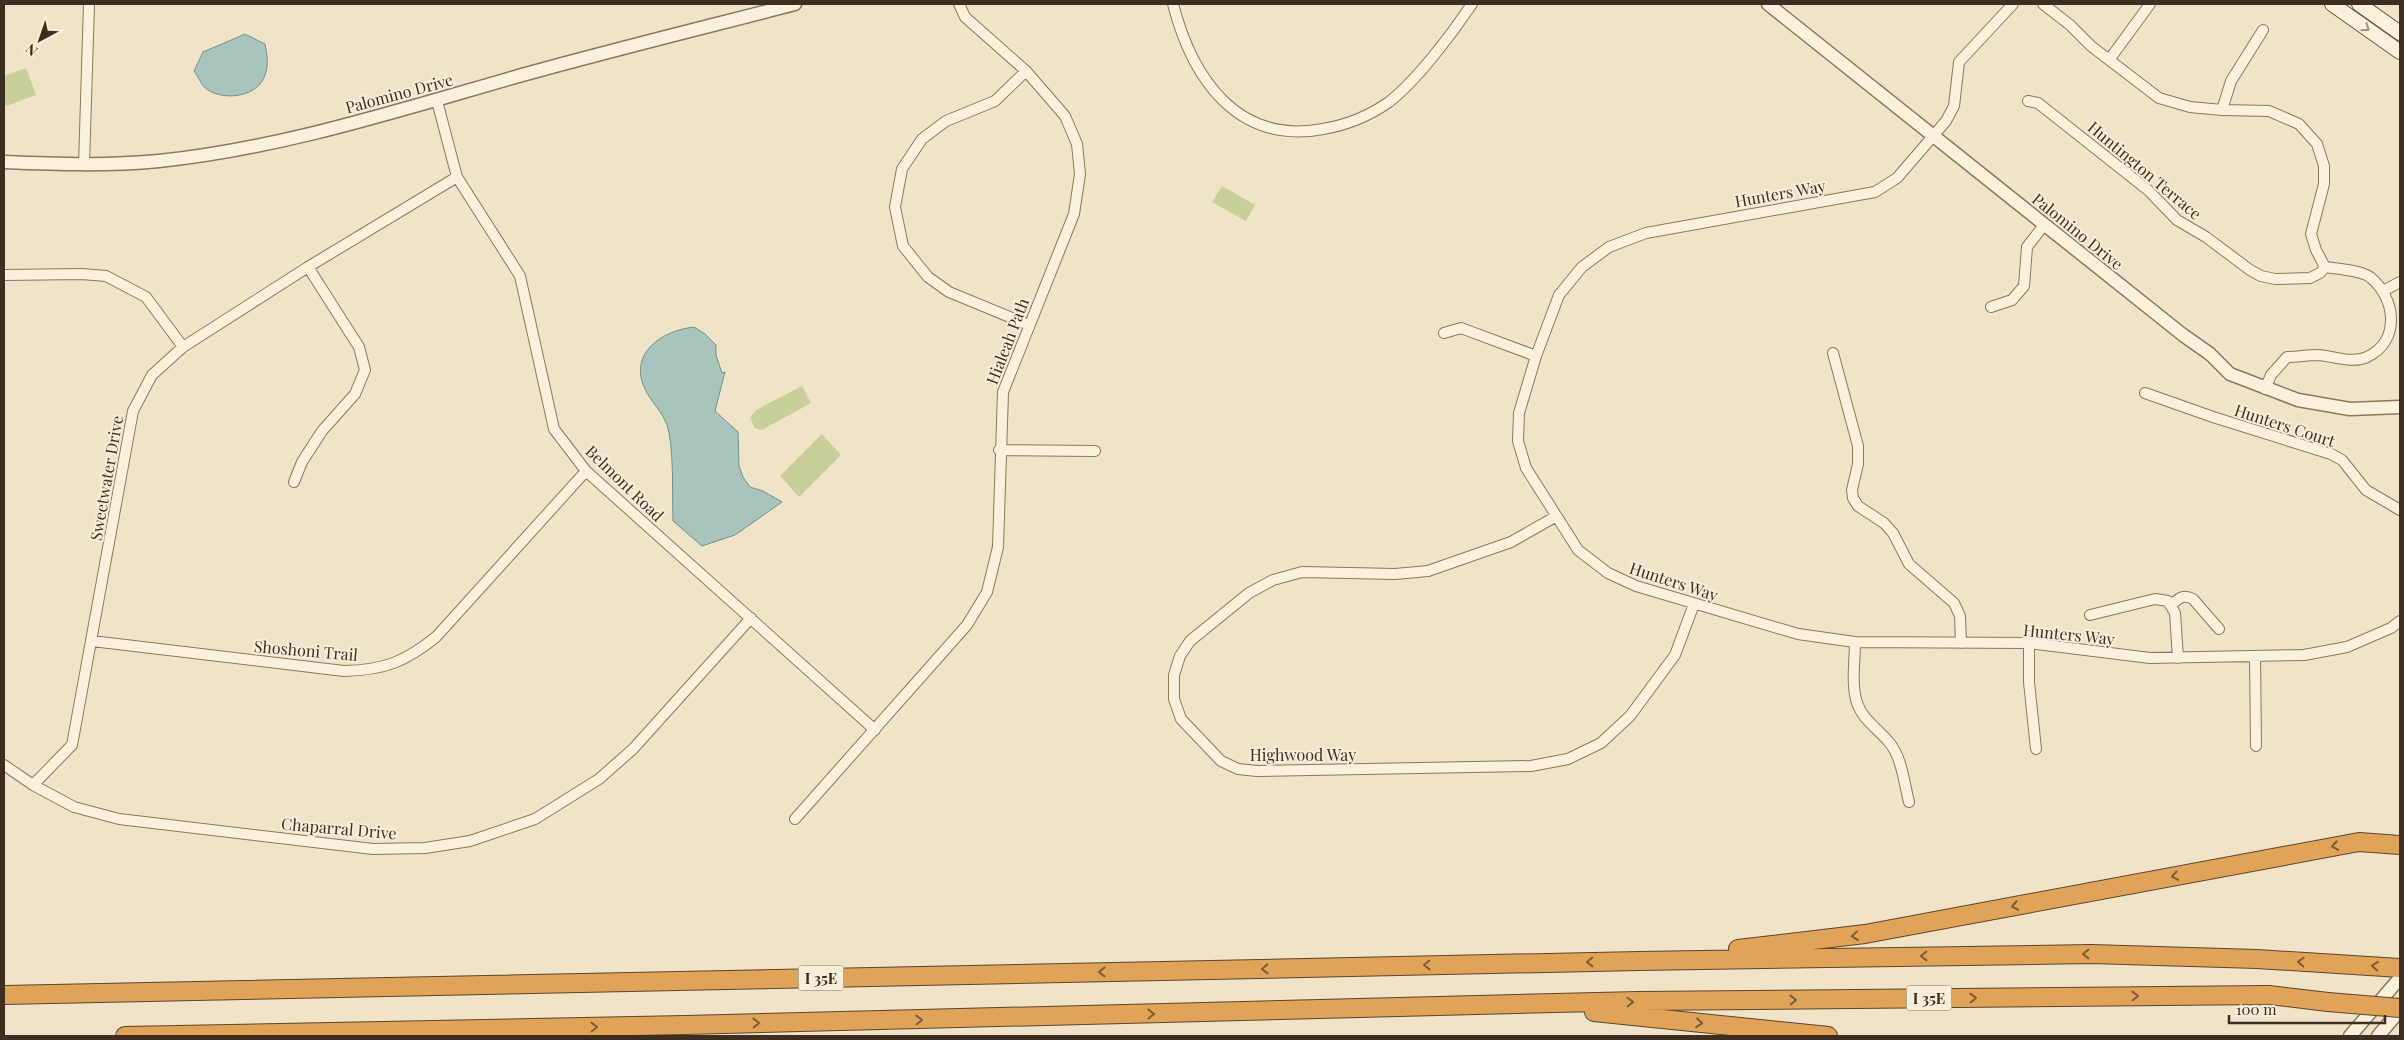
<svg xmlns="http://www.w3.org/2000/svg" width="2404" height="1040" viewBox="0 0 2404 1040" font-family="'Playfair Display',serif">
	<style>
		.green { fill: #c9cf9b }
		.water { fill: #a9c4bc; stroke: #6f938a }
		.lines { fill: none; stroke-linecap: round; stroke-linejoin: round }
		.minor-casing { stroke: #8d765c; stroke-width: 12 }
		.tertiary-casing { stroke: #8d765c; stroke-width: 15 }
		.secondary-casing { stroke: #6f573f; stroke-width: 16 }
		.motorway-casing { stroke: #5b4430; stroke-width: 20 }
		.minor { stroke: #faf1dc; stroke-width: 10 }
		.tertiary { stroke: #faf1dc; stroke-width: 12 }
		.secondary { stroke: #faf1dc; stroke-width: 14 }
		.motorway { stroke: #e0a458; stroke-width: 18 }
		.motorway-bridge-casing { stroke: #5b4430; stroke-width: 20; stroke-linecap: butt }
		.motorway-bridge { stroke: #e0a458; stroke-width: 18 }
		.oneway { stroke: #9c907e }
		.oneway2 { stroke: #7e5d36 }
		.labels { text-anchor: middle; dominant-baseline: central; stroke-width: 4; stroke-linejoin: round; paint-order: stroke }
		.shield { fill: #f7eed8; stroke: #756857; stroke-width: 1 }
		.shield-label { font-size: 15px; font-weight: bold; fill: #3d2e20 }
		.street-label { font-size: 16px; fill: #3d2e20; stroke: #f7eed8 }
	</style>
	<rect width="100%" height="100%" fill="#f0e4c8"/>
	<!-- green -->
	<path class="green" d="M26 68 36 95 4 107V76Z
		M1222 186 1255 205 1246 221 1212 202Z
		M802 386 811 403 762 430 755 428 750 418 756 410Z
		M822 434 841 455 799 497 780 476Z"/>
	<!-- water -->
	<path class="water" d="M245 34 265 44C267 54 269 65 265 75 258 97 225 101 208 90 202 87 198 76 194 71L203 52Z
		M694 327 705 334 716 345V355L722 373 725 372 715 411 738 432 739 466 743 477 750 487 763 491 782 502 735 535 702 546 673 521C672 492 674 461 669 433 666 415 655 407 647 393 626 356 659 331 694 327Z"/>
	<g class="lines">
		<!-- minor casing -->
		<g class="minor-casing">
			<path id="minor" d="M1173 4C1192 78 1237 145 1323 129 1347 125 1369 116 1389 102 1417 80 1452 34 1472 4
				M2013 4 1959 62 1954 106 1946 121 1897 178 1875 192 1646 233 1609 247 1582 267 1559 295 1536 356 1519 413 1518 441 1526 468 1578 550 1608 573 1636 586 1798 634 1855 642 2029 643 2150 658 2304 655 2347 647 2391 628 2400 621
				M2043 4 2070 25 2091 46 2159 98 2190 107 2222 110 2269 111 2299 124 2317 144 2324 166V184L2311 234 2316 250 2325 267C2338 269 2360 270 2370 277 2396 298 2401 341 2367 357 2352 364 2334 356 2318 355 2308 355 2297 357 2287 357L2271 375 2265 389
				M2109 60 2150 4
				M1026 71 995 101 946 121 922 139 902 169 895 207 903 246 928 277 949 292 1029 325
				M437 101 457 177 520 276 554 429 586 471 875 730
				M2028 101 2038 103 2148 190 2177 220 2206 237 2250 270 2261 276 2275 279 2310 278 2320 273 2325 267
				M2222 110 2231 81 2263 30
				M84 165 89 4
				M4 275 82 274 106 276 146 297 183 347
				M2383 291 2400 282
				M1991 307 2012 300 2024 286 2027 247 2044 225
				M1444 333 1461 328 1536 356
				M1833 353 1858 446V464L1852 490 1853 498 1858 506 1884 523 1893 533 1909 564 1954 603 1960 616 1961 643
				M2145 393 2213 417 2331 454 2342 460 2366 490 2400 510
				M999 450 1095 451
				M294 482 302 462 322 431 355 394 365 370 359 347 308 267
				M1555 517 1511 542 1428 571 1395 574 1302 572 1273 580 1249 593 1190 641 1180 656 1174 675V699L1181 719 1221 761 1238 769 1257 771 1531 766 1568 759 1601 743 1630 716 1675 655 1694 604
				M2171 605C2179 598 2183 594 2193 599L2219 629
				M2090 615 2155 599 2168 601 2175 613 2178 658
				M92 641 344 671C384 670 405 662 436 637L586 471
				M1855 642C1855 661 1851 684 1857 703 1863 720 1877 728 1888 741 1902 756 1904 783 1909 802
				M2029 643V682L2036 749
				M2255 656 2256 746
				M4 765 33 785 74 807 119 819 373 849 425 848 470 841 535 819 599 779 633 749 751 618
				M33 785 72 745 133 411 152 375 183 347 308 267 457 177
				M795 819 967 625 987 592 998 547 1003 392 1074 214 1080 174 1077 144 1065 116 1026 71 965 17 959 4"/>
		</g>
		<!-- tertiary casing -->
		<g class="tertiary-casing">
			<path id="tertiary" d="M1768 4 2183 335 2210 354 2230 374 2298 400 2350 409 2400 407
				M4 162C55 164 107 166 159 161 278 149 400 110 515 77 608 51 702 28 795 4
				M2350 1036 2400 978
				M2378 1036 2400 1010"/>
		</g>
		<!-- secondary casing -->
		<g class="secondary-casing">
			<path id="secondary" d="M2332 4 2400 52
				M2359 4 2400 33"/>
		</g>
		<!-- motorway casing -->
		<g class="motorway-casing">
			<path id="motorway" d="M1738 949 1865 934 2359 842 2400 845
				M4 995 1639 961 2091 954 2257 959 2400 968
				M1594 1012 1828 1036
				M125 1036 685 1025 1638 1001 2269 995 2328 1002"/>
		</g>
		<!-- minor -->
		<use href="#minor" class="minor"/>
		<!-- tertiary -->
		<use href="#tertiary" class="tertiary"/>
		<!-- secondary -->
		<use href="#secondary" class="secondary"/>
		<!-- motorway -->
		<use href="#motorway" class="motorway"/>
		<!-- motorway-bridge casing -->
		<g class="motorway-bridge-casing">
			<path id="motorway-bridge" d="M2328 1002 2400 1008"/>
		</g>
		<!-- motorway-bridge -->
		<use href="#motorway-bridge" class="motorway-bridge"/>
	</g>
	<!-- one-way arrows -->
	<defs><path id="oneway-chevron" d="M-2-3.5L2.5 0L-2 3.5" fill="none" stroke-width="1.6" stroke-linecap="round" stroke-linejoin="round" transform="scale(1.25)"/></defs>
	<use class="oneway" href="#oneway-chevron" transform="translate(2366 28) rotate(35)"/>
	<g class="oneway2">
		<use href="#oneway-chevron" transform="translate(2335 846) rotate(170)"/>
		<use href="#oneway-chevron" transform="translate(2175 876) rotate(170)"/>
		<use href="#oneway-chevron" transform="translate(2015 906) rotate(169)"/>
		<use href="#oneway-chevron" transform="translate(1855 936) rotate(173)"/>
		<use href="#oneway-chevron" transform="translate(2086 954) rotate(180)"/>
		<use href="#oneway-chevron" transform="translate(1924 956) rotate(179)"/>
		<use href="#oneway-chevron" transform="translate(1590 962) rotate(179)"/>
		<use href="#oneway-chevron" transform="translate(2301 962) rotate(-177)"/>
		<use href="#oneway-chevron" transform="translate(1427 965) rotate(179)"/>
		<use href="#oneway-chevron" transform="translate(2375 966) rotate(-176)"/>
		<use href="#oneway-chevron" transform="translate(1265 969) rotate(179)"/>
		<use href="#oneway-chevron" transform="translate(1102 972) rotate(179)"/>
		<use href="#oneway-chevron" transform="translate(2135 996) rotate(-1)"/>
		<use href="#oneway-chevron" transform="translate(1973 998) rotate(-1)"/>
		<use href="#oneway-chevron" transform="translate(1793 1000) rotate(-1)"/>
		<use href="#oneway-chevron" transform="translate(1630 1002) rotate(-2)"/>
		<use href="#oneway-chevron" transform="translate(1151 1014) rotate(-1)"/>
		<use href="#oneway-chevron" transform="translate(919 1020) rotate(-1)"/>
		<use href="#oneway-chevron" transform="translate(756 1023) rotate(-1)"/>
		<use href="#oneway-chevron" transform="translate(1699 1023) rotate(6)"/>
		<use href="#oneway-chevron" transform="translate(594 1027) rotate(-1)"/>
	</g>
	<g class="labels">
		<!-- shield labels -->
		<g class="shield">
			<rect x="798.5" y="965.5" width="45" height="25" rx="4"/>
			<rect x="1906.5" y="985.5" width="45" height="25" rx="4"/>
		</g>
		<g class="shield-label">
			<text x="821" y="978">I 35E</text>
			<text x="1929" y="998">I 35E</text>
		</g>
		<!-- street labels -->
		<g class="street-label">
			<text transform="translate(399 93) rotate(-15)">Palomino Drive</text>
			<text transform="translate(2145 170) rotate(40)">Huntington Terrace</text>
			<text transform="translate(1780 193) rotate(-10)">Hunters Way</text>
			<text transform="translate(2078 231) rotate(39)">Palomino Drive</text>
			<text transform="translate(1007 341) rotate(-69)">Hialeah Path</text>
			<text transform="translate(2285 425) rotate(18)">Hunters Court</text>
			<text transform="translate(106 478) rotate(-80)">Sweetwater Drive</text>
			<text transform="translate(625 483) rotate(44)">Belmont Road</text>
			<text transform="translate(1674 581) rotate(18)">Hunters Way</text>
			<text transform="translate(2069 634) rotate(6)">Hunters Way</text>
			<text transform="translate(306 650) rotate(5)">Shoshoni Trail</text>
			<text x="1303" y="754">Highwood Way</text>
			<text transform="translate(339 828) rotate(5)">Chaparral Drive</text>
		</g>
	</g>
	<!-- border -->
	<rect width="2404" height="1040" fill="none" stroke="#3d2e20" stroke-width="10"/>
	<!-- north arrow -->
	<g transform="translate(40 40) rotate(220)" stroke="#f7eed8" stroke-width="4" paint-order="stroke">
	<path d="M0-4L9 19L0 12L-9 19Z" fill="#3d2e20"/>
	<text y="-8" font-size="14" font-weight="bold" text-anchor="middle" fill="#3d2e20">N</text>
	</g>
	<!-- scale -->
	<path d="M2229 1015v8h156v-8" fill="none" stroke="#3d2e20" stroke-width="2.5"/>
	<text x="2236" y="1015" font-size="15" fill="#3d2e20" stroke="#f7eed8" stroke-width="4" paint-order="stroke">100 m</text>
</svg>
